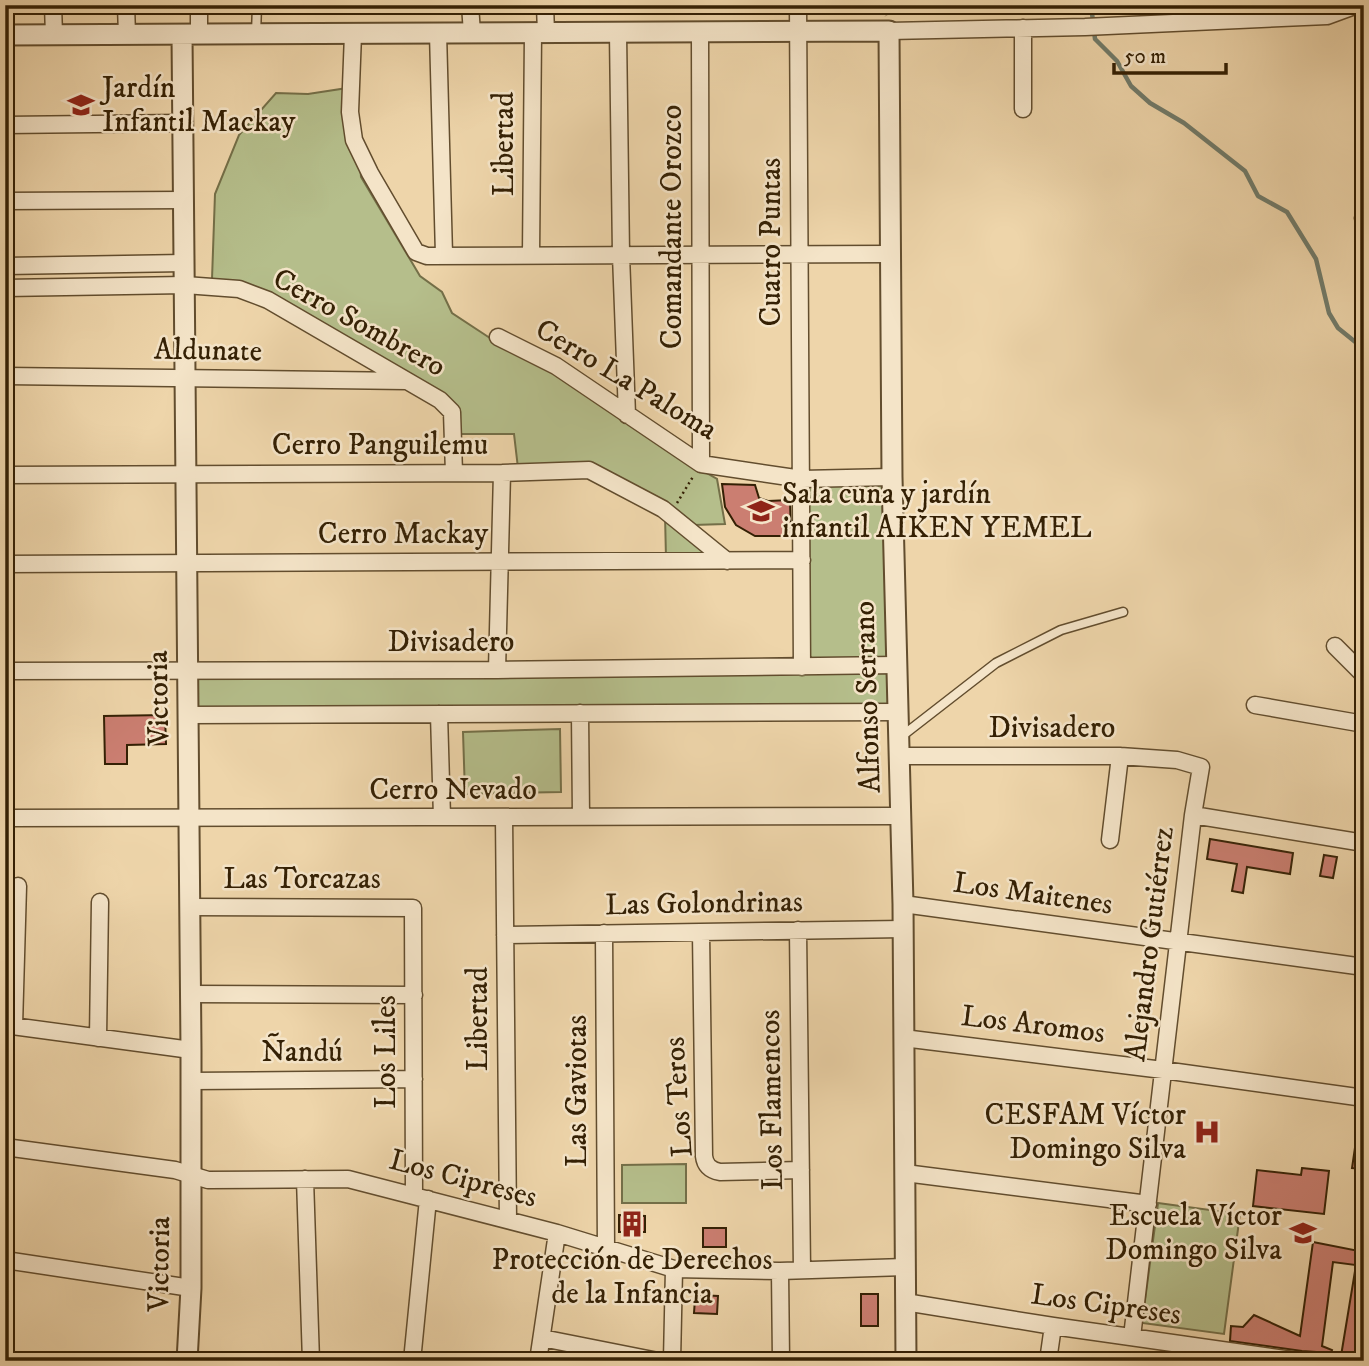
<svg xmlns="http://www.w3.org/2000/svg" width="1369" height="1366" viewBox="0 0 1369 1366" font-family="'IM FELL DW Pica',serif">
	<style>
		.green { fill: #b5be8b; stroke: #746f48; stroke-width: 2 }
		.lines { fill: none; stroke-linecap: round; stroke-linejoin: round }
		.stream { stroke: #717b6a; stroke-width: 4.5 }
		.building { fill: #cb7e71; stroke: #342004; stroke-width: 2 }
		.service-casing { stroke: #624d2e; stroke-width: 11 }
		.minor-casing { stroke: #624d2e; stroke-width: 19 }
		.tertiary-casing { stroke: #624d2e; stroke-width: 23 }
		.path { stroke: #342004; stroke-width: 2.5; stroke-dasharray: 2 3.5; stroke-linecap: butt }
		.service { stroke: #f4e4c8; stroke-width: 8 }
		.minor { stroke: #f4e4c8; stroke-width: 16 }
		.tertiary { stroke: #f4e4c8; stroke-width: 19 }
		.labels { text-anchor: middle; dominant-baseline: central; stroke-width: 5; stroke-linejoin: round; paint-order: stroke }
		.poi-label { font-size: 30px; fill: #342004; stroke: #f4e4c8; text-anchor: start }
		.street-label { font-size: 30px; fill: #342004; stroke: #f4e4c8 }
	</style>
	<rect width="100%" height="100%" fill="#eed5aa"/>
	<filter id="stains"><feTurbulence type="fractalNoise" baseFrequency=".00286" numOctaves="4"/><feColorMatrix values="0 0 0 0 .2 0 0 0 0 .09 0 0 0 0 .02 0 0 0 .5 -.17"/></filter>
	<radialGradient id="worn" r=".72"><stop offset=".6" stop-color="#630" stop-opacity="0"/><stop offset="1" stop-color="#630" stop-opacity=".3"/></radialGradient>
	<!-- green -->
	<path class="green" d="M354 87 361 177 420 276 442 292 452 313 499 344 566 376 696 467 717 479 725 524 693 525 594 467 518 468 514 434H458L456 410 413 375 259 293 212 279 215 194 239 135 276 93 308 94Z
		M807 485H884L891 658 807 659Z
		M665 515 716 557 666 558Z
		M890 673 892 705 195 711V675Z
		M560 729 561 792 465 794 463 732Z
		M686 1164V1203H622V1165Z
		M1158 1203 1240 1214 1224 1334 1142 1323Z"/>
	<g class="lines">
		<!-- stream -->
		<path class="stream" d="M1096 5 1092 13 1095 39 1117 61 1131 86 1150 103 1184 123 1245 171 1258 196 1287 212 1316 259 1329 313 1338 328 1364 349"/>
	</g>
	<!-- building -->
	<path class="building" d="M722 484 755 485 759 498 768 501 790 500 791 536H755L736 525 725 507Z
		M165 715 166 744 127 745V764H105L104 716Z
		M1210 839 1293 853 1290 874 1247 867 1243 893 1232 891 1237 864 1207 859Z
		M1324 855 1337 857 1333 878 1320 876Z
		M1357 1134H1364V1169L1352 1168Z
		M1302 1168 1329 1171 1324 1214 1253 1206 1257 1170 1301 1175Z
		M619 1215 645 1216V1232H619Z
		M703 1228H726V1247H703Z
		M1313 1242 1364 1252V1359L1341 1356 1356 1265 1333 1262 1322 1346 1332 1350 1331 1353 1302 1351 1230 1341 1231 1326 1243 1327 1254 1315 1300 1336Z
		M861 1294H878V1326H861Z
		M699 1295 718 1296 717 1314 694 1313 695 1299H699Z"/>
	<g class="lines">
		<!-- service casing -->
		<g class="service-casing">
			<path id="service" d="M256 34 257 5
				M902 736 996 663 1061 630 1123 612"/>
		</g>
		<!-- minor casing -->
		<g class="minor-casing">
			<path id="minor" d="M53 5 54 35
				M126 5 127 35
				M470 5 472 33
				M545 5 546 33
				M798 5 802 667
				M1023 28V109
				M889 31 1085 27 1327 16 1357 5
				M438 33 444 255
				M618 33 621 255 627 415
				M700 33 701 464
				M199 34V5
				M353 34 350 112 354 140 370 173 416 252 427 256 889 254
				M5 125 183 123
				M5 201 184 200
				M1363 218 1364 217
				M531 255 533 33
				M5 266 184 263
				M5 288 185 285 239 289 268 300 440 400 452 412 454 473
				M498 337 556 366 701 464 802 479 892 477
				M5 376 407 381
				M5 475 502 473 589 470 663 509 727 561
				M5 564 802 560
				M1335 646 1364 675
				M497 670 502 473
				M5 671 497 670 896 665
				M1255 705 1364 724
				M580 713 581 817
				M439 714 442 817
				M189 715 898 712
				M901 756H1120L1177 760 1201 767 1193 815 1132 1337
				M1193 815 1364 843
				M504 817 508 1220
				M5 818 901 816
				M1110 840 1120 756
				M903 904 1364 967
				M190 907 413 908 414 1195
				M798 930 802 1270
				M701 932 704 1156C705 1165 710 1170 720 1172L801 1170
				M604 933 606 1249
				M505 935 903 929
				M191 994 414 995
				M5 1025 191 1050
				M14 1026 18 886
				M98 1038 100 902
				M903 1038 1163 1070 1364 1098
				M191 1081 414 1079
				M5 1147 175 1170 208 1180 348 1179 557 1233 674 1269 780 1271 905 1267
				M905 1173 1148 1204
				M305 1179 311 1361
				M5 1260 191 1288
				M780 1271 781 1361
				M905 1302 1053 1326 1299 1361
				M542 1338 658 1361
				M412 1361 428 1199
				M538 1361 557 1233
				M672 1361 674 1269
				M1048 1361 1053 1326"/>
		</g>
		<!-- tertiary casing -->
		<g class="tertiary-casing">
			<path id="tertiary" d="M5 35 889 31 892 477 903 904 906 1361
				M182 35 191 1050V1288L187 1361"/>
		</g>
		<!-- path -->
		<path class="path" d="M884 5 886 16
			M677 503 694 475"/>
		<!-- service -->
		<use href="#service" class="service"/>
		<!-- minor -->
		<use href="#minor" class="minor"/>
		<!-- tertiary -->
		<use href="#tertiary" class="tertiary"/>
	</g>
	<!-- icons -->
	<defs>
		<g id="school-bare" transform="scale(2.1)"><path d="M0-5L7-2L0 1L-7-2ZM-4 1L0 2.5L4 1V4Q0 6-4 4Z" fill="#8f2418" stroke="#f4e4c8" stroke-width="2.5" paint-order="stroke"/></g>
		<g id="hospital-bare" transform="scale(2.1)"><path d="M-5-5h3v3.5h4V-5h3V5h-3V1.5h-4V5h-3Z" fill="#8f2418" stroke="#f4e4c8" stroke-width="2.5" paint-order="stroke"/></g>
		<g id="building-bare" transform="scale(2.1)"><path d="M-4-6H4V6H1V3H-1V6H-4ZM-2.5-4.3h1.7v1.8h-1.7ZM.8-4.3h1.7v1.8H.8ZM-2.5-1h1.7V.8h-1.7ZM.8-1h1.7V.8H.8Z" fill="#8f2418" stroke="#f4e4c8" stroke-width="2.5" paint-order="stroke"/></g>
	</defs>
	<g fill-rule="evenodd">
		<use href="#school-bare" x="81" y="105"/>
		<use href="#school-bare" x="761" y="511"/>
		<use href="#hospital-bare" x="1207" y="1132"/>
		<use href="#building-bare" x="632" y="1224"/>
		<use href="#school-bare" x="1303" y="1233"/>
	</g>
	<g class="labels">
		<!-- poi labels -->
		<g class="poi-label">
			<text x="102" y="88">Jardín<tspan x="102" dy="34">Infantil Mackay</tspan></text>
			<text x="782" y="494">Sala cuna y jardín<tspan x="782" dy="34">infantil AIKEN YEMEL</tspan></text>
			<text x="1186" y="1115" text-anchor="end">CESFAM Víctor<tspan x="1186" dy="34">Domingo Silva</tspan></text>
			<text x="1282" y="1216" text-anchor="end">Escuela Víctor<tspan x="1282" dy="34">Domingo Silva</tspan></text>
			<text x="632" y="1260" text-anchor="middle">Protección de Derechos<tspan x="632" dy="34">de la Infancia</tspan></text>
		</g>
		<!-- street labels -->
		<g class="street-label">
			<text transform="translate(504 144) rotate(-90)">Libertad</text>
			<text transform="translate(672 227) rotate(-90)">Comandante Orozco</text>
			<text transform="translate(771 242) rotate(-90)">Cuatro Puntas</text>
			<text transform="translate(359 323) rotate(29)">Cerro Sombrero</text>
			<text transform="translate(208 351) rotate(1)">Aldunate</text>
			<text transform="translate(626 380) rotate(31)">Cerro La Paloma</text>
			<text x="380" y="445">Cerro Panguilemu</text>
			<text x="403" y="534">Cerro Mackay</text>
			<text x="451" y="642">Divisadero</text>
			<text transform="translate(868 697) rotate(-92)">Alfonso Serrano</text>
			<text transform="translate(159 698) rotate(-91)">Victoria</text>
			<text x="1052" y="728">Divisadero</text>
			<text x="453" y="790">Cerro Nevado</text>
			<text x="302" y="879">Las Torcazas</text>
			<text transform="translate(1033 894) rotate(8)">Los Maitenes</text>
			<text transform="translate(704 904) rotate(-1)">Las Golondrinas</text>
			<text transform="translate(1150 944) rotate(-83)">Alejandro Gutiérrez</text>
			<text transform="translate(478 1019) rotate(-90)">Libertad</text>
			<text transform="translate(1033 1025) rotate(7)">Los Aromos</text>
			<text x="302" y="1052">Ñandú</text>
			<text transform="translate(386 1052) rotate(-90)">Los Liles</text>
			<text transform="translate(577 1091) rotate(-90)">Las Gaviotas</text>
			<text transform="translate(679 1097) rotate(-94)">Los Teros</text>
			<text transform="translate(772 1100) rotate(-91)">Los Flamencos</text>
			<text transform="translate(463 1179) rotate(15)">Los Cipreses</text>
			<text transform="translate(160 1264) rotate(-89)">Victoria</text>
			<text transform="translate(1106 1305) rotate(8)">Los Cipreses</text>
		</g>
	</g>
	<!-- margin -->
	<rect width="1369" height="1366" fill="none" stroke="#eed5aa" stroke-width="28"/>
	<rect x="7" y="7" width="1355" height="1352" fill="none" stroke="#342004" stroke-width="3.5"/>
	<rect x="14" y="14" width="1341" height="1338" fill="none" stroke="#342004" stroke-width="2"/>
	<!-- scale -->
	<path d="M1114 63v10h112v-10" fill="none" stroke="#342004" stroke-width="3.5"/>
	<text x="1124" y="63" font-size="21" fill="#342004" stroke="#f4e4c8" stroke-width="5" paint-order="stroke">50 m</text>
	<rect width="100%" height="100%" filter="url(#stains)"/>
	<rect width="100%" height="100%" fill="url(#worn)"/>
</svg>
